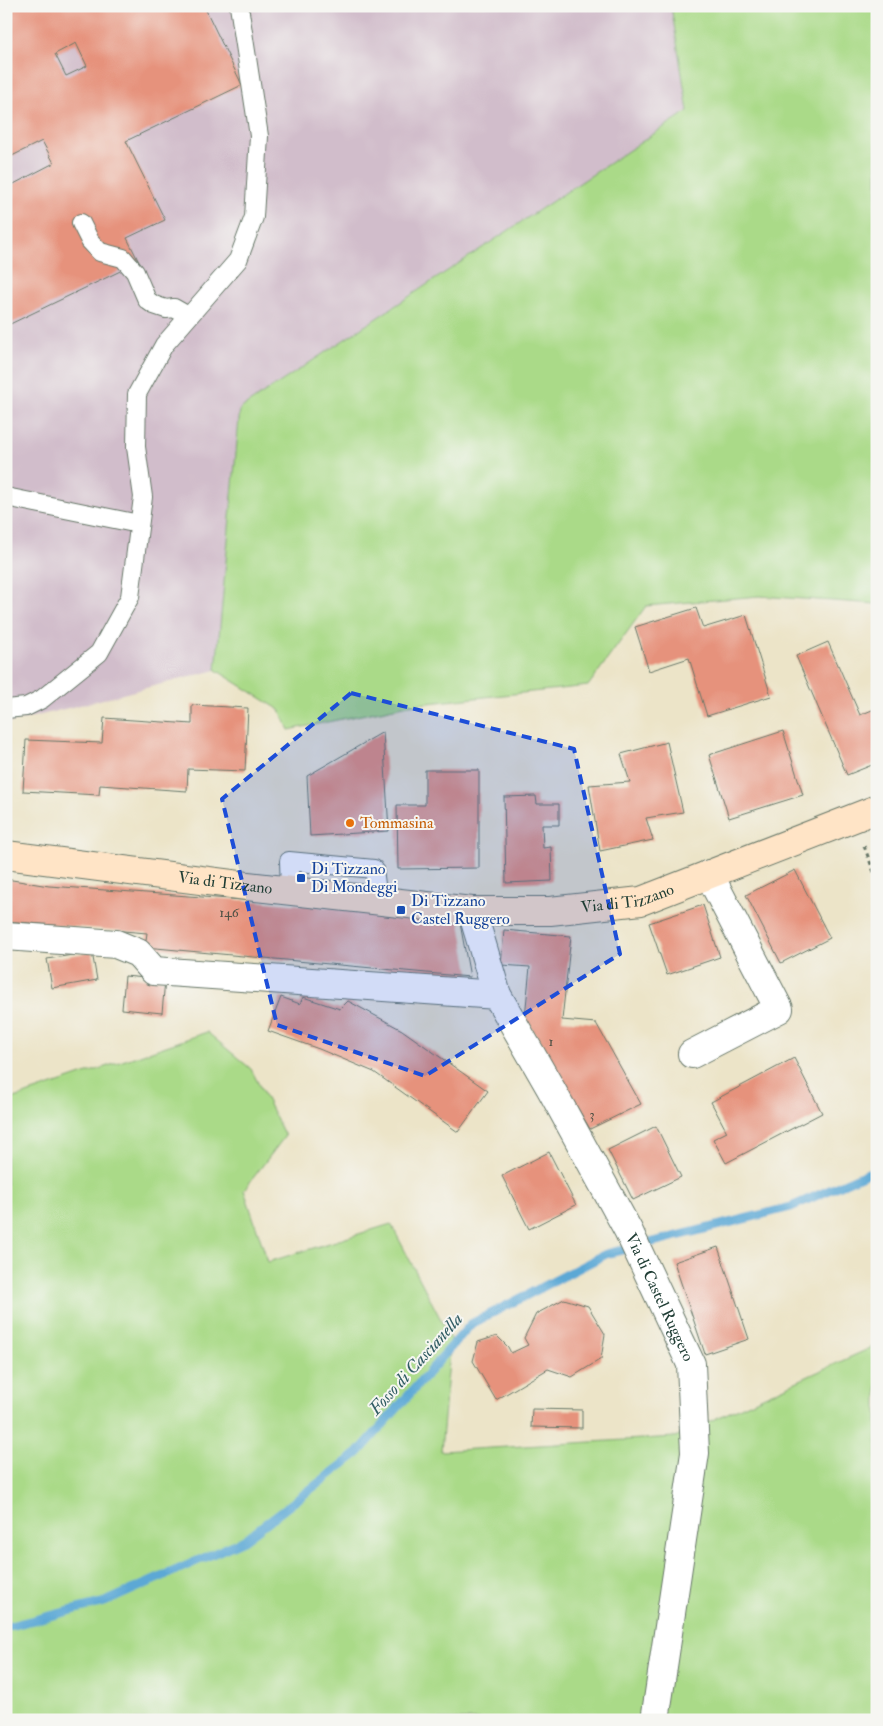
<svg xmlns="http://www.w3.org/2000/svg" width="883" height="1726" viewBox="0 0 883 1726" font-family="'IM FELL Double Pica',serif">
	<style>
		.industrial { fill: #d1bdcb }
		.green { fill: #aada88; stroke: #648c5e }
		.lines { fill: none; stroke-linecap: round; stroke-linejoin: round }
		.stream { stroke: #5ca8d5; stroke-width: 9 }
		.building { fill: #e6927b; fill-rule: evenodd }
		.service-casing { stroke: #677768; stroke-width: 20 }
		.minor-casing { stroke: #677768; stroke-width: 30 }
		.tertiary-casing { stroke: #677768; stroke-width: 30 }
		.secondary-casing { stroke: #677768; stroke-width: 30 }
		.path { stroke: #677768; stroke-width: 3; stroke-dasharray: 4 4; stroke-linecap: butt }
		.service { stroke: #fff; stroke-width: 18 }
		.minor { stroke: #fff; stroke-width: 28 }
		.tertiary { stroke: #fff; stroke-width: 28 }
		.secondary { stroke: #ffe4c6; stroke-width: 28 }
		.marked { fill: #1d4ed8; fill-opacity: 0.2; stroke: #1d4ed8; stroke-width: 4; stroke-dasharray: 10 6; stroke-linejoin: round }
		.food-dot { fill: #e8710a; stroke: #f6f6f2; stroke-width: 2 }
		.transit-dot { fill: #1a4fb4; stroke: #f6f6f2; stroke-width: 2 }
		.labels { text-anchor: middle; dominant-baseline: central; stroke-width: 4; stroke-linejoin: round; paint-order: stroke }
		.number-label { font-size: 14px; fill: #515246 }
		.food-label { font-size: 16px; fill: #c56008; stroke: #f6f6f2; text-anchor: start }
		.transit-label { font-size: 16px; fill: #164399; stroke: #f6f6f2; text-anchor: start }
		.street-label { font-size: 16px; fill: #1f3d34; stroke: #f6f6f2 }
		.water-label { font-size: 18px; font-style: italic; fill: #315d64; stroke: #f6f6f2 }
	</style>
	<rect width="100%" height="100%" fill="#f6f6f2"/>
	<filter id="ink" filterUnits="userSpaceOnUse"><feTurbulence type="fractalNoise" baseFrequency=".02" numOctaves="2"/><feDisplacementMap in="SourceGraphic" scale="10" xChannelSelector="R" yChannelSelector="G"/><feConvolveMatrix kernelMatrix="1 2 1 2 8 2 1 2 1" color-interpolation-filters="sRGB"/></filter>
	<filter id="wash" filterUnits="userSpaceOnUse"><feTurbulence type="fractalNoise" baseFrequency=".0096" numOctaves="4" result="noise"/><feDisplacementMap in="SourceGraphic" scale="20" xChannelSelector="R" yChannelSelector="G"/><feGaussianBlur stdDeviation="1.12" result="paint"/><feColorMatrix in="noise" values="0 0 0 0 0 0 0 0 0 0 0 0 0 0 0 0 0 1.4 0 .05"/><feComposite in="paint" operator="in"/></filter>
	<g filter="url(#wash)">
		<rect width="100%" height="100%" fill="#ece4c8"/>
		<!-- industrial -->
		<path class="industrial" d="M6 6H671L688 111 240 409 216 670 6 724Z"/>
		<!-- green -->
		<path class="green" d="M671 6H877V604L759 596 646 606 588 686 409 705 289 730 280 710 216 670 240 409 688 111Z
			M207 1032 251 1069 285 1136 244 1190 268 1262 391 1224 451 1339 441 1451 675 1437 877 1345V1720H6V1101Z"/>
		<g class="lines">
			<!-- stream -->
			<path class="stream" d="M6 1627 105 1602 244 1540 358 1453 471 1324 606 1254 791 1207 877 1169"/>
		</g>
		<g id="blocks">
			<!-- building -->
			<path class="building" d="M6 6H204L242 85 126 141 165 220 127 238 139 262 6 326V188L54 163 42 141 6 159ZM76 43 87 66 66 76 55 54Z
				M696 608 703 628 746 615 771 696 707 716 689 658 649 671 635 627Z
				M828 642 860 715 877 708V763L847 775 796 656Z
				M192 705 248 708 245 771 188 769 187 791 100 785 99 795 23 791 26 740 102 743 104 718 192 724Z
				M783 731 803 795 729 818 709 755Z
				M383 732 389 831 310 836 307 776Z
				M667 742 683 812 646 818 653 840 600 851 589 785 630 782 621 754Z
				M425 770H479V868L398 869 397 805H425Z
				M536 796 537 804H559V825H542L543 848 551 847 552 881 506 883 504 797Z
				M795 870 830 938 781 963 746 895Z
				M6 879 49 886 230 899 459 918 470 977 145 947 147 933 6 921Z
				M703 905 720 957 667 975 649 923Z
				M504 930 571 936 562 1020 596 1023 641 1104 590 1129 525 1017 530 967 501 965Z
				M92 952 97 980 52 988 47 959Z
				M125 976 165 980 162 1013 122 1009Z
				M281 997 300 1004 303 997 340 1009 348 1001 402 1030 488 1091 458 1132 374 1072 319 1049 268 1031Z
				M794 1058 822 1113 726 1163 713 1139 727 1132 711 1102Z
				M656 1126 681 1177 633 1200 608 1150Z
				M549 1152 576 1205 529 1229 502 1176Z
				M718 1247 749 1339 705 1354 674 1262Z
				M564 1299 588 1306 605 1334 601 1359 572 1377 548 1369 496 1400 473 1361 478 1342 497 1336 508 1347 511 1353 528 1345 524 1338 536 1314Z
				M532 1409 582 1410V1428L531 1427Z"/>
		</g>
	</g>
	<g filter="url(#ink)">
		<use href="#blocks" fill-opacity="0" stroke="#677768" stroke-width="1"/>
		<g class="lines">
			<!-- service casing -->
			<g class="service-casing">
				<path id="service" d="M81 223 90 241 100 252 123 258 135 272 147 300 154 305 166 309 174 308 188 316
					M6 497 139 524
					M6 709 26 707 42 699 99 653 130 597 143 497 136 447 137 394 164 345 238 260 254 217 259 136 239 6
					M290 890 289 861 374 869 378 900"/>
			</g>
			<!-- minor casing -->
			<g class="minor-casing">
				<path id="minor" d="M6 936 116 944 138 953 154 971 497 995
					M692 1054 779 1009 709 874"/>
			</g>
			<!-- tertiary casing -->
			<g class="tertiary-casing">
				<g id="tertiary">
					<path id="s1" d="M472 911 497 995 551 1089 628 1230 691 1364 695 1453 655 1720"/>
				</g>
			</g>
			<!-- secondary casing -->
			<g class="secondary-casing">
				<g id="secondary">
					<path id="s2" d="M6 855 247 886 472 911H550L641 901 877 809"/>
				</g>
			</g>
			<!-- path -->
			<path class="path" d="M864 846 877 880"/>
			<!-- service -->
			<use href="#service" class="service"/>
			<!-- minor -->
			<use href="#minor" class="minor"/>
			<!-- tertiary -->
			<use href="#tertiary" class="tertiary"/>
			<!-- secondary -->
			<use href="#secondary" class="secondary"/>
		</g>
	</g>
	<!-- marked area -->
	<path class="marked" d="M351 693 574 749 620 954 425 1076 277 1025 222 799Z"/>
	<!-- markers -->
	<circle class="food-dot" cx="350" cy="823" r="5"/>
	<g class="transit-dot">
		<rect x="296" y="873" width="10" height="10" rx="2.5"/>
		<rect x="396" y="905" width="10" height="10" rx="2.5"/>
	</g>
	<g class="labels">
		<!-- number labels -->
		<g class="number-label">
			<text x="229" y="912">146</text>
			<text x="551" y="1041">1</text>
			<text x="592" y="1114">3</text>
		</g>
		<!-- food labels -->
		<g class="food-label">
			<text x="360" y="823">Tommasina</text>
		</g>
		<!-- transit labels -->
		<g class="transit-label">
			<text x="311" y="869">Di Tizzano<tspan x="311" dy="18">Di Mondeggi</tspan></text>
			<text x="411" y="901">Di Tizzano<tspan x="411" dy="18">Castel Ruggero</tspan></text>
		</g>
		<!-- street labels -->
		<g class="street-label">
			<text stroke="none"><textPath href="#s2" startOffset="221">Via di Tizzano</textPath></text>
			<text stroke="none"><textPath href="#s2" startOffset="626">Via di Tizzano</textPath></text>
			<text stroke="none"><textPath href="#s1" startOffset="431">Via di Castel Ruggero</textPath></text>
		</g>
		<!-- water labels -->
		<g class="water-label">
			<text transform="translate(416 1364) rotate(-48)">Fosso di Cascianella</text>
		</g>
	</g>
	<!-- margin -->
	<rect width="883" height="1726" fill="none" stroke="#f6f6f2" stroke-width="25"/>
</svg>
